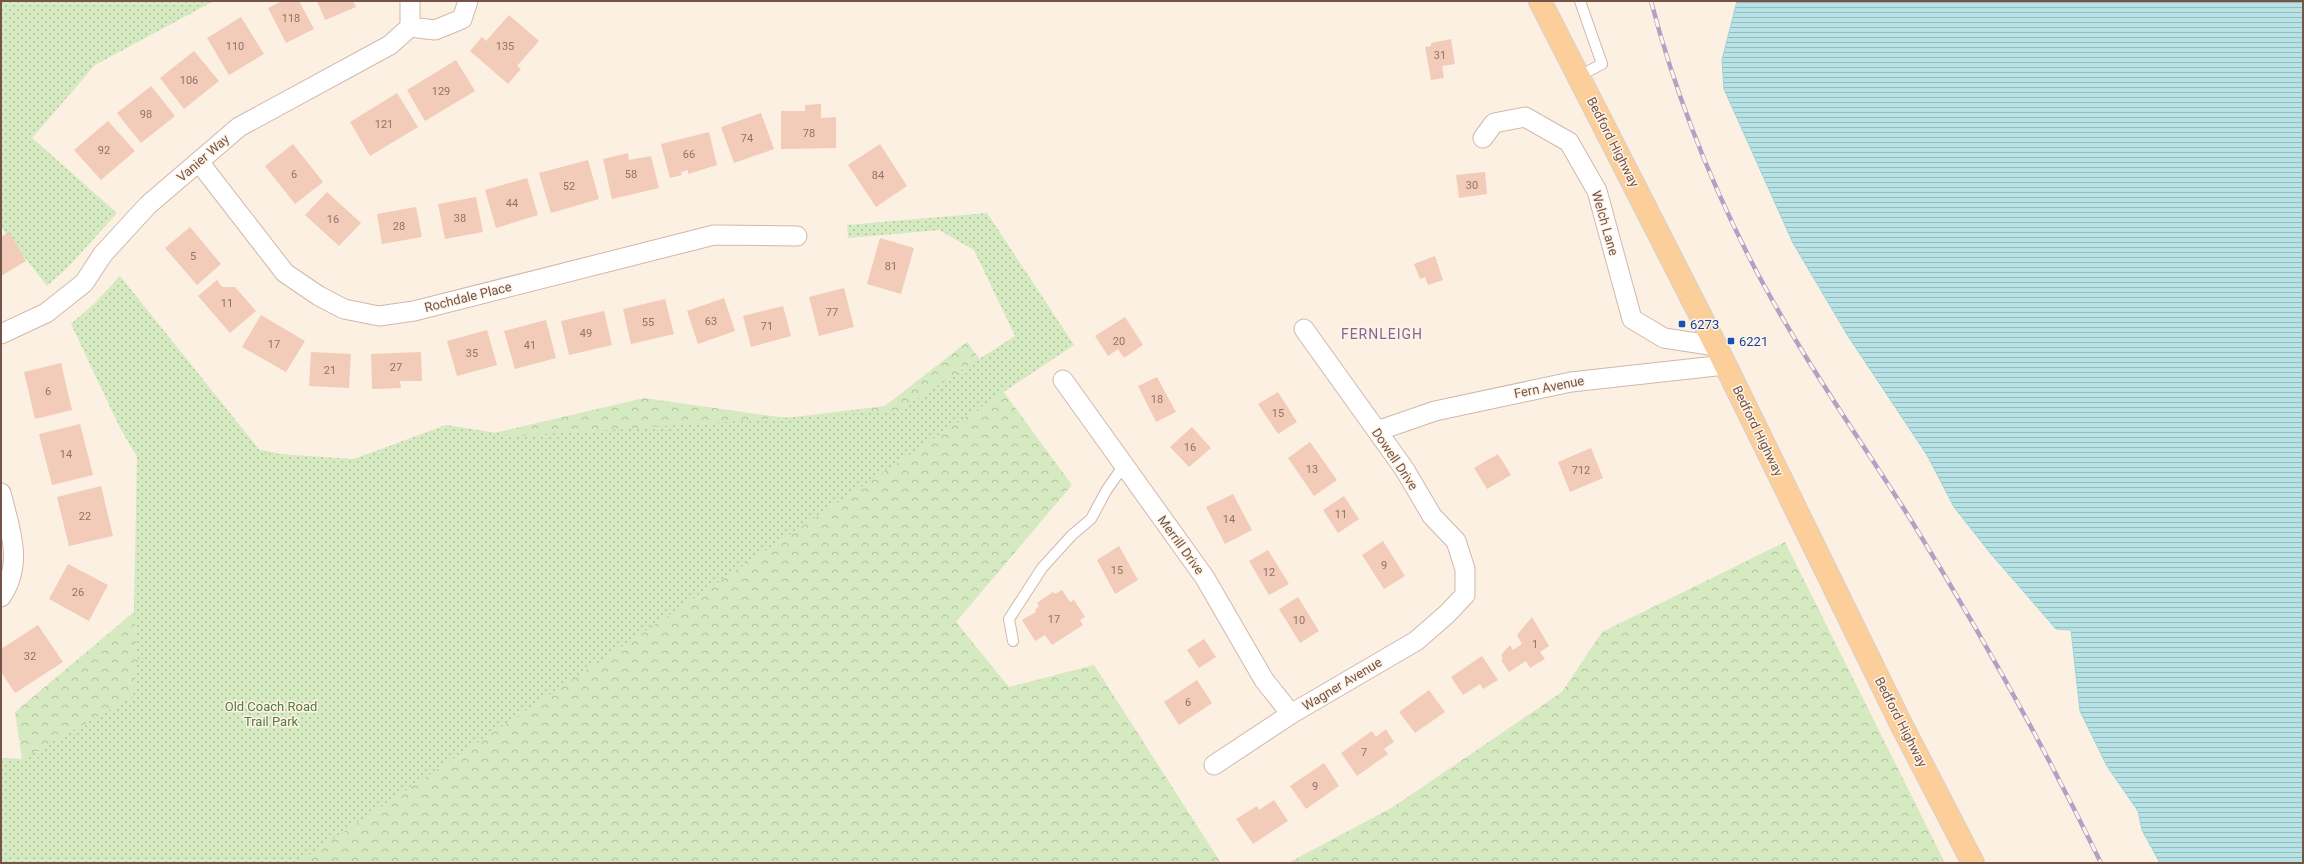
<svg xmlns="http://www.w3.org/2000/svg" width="2304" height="864" viewBox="0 0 2304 864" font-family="Roboto,sans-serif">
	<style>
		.forest { fill: url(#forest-crowns) }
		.park { fill: url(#park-dots) }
		.water { fill: url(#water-rules); stroke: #9dd4d8 }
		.building { fill: #f2cbb9 }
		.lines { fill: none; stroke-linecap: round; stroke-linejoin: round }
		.lane-casing { stroke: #d0b8ac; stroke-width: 12 }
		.street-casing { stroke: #d0b8ac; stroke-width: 21 }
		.primary-casing { stroke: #d8cfcc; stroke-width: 24 }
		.lane { stroke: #fff; stroke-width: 10 }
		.street { stroke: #fff; stroke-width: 19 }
		.primary { stroke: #fccf9a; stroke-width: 22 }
		.rail-casing { stroke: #b1a1c5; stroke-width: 4.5 }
		.rail { stroke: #fff4e8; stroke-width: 3; stroke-dasharray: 9; stroke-linecap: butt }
		.transit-dot { fill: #1a4fb4; stroke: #fff4e8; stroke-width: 1.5 }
		.labels { text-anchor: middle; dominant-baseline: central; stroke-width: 3; stroke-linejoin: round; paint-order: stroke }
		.number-label { font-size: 11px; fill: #947264 }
		.street-label { font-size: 13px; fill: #745448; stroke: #fff4e8 }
		.transit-label { font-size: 13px; fill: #164399; stroke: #fff4e8; text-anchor: start }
		.park-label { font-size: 13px; fill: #567a41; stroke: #fff4e8 }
		.neighbourhood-label { font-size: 14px; letter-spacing: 1px; fill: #826498; stroke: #fff4e8 }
	</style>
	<defs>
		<pattern id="forest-crowns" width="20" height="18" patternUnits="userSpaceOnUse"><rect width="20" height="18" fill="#d5eac1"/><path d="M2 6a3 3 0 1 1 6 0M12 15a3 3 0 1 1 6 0" fill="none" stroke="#b1c09f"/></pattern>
		<pattern id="park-dots" width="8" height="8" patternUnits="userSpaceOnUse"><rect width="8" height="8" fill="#d5eac1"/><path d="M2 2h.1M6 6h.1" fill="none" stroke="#b1c09f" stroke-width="1.8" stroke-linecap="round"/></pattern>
		<pattern id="water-rules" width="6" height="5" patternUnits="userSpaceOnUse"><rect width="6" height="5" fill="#b7e3e6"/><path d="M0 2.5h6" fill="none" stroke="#99bbbc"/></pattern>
	</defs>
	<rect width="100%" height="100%" fill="#fcf0e2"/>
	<!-- forest -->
	<path class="forest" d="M967 342 1072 485 956 622 1009 687 1094 665 1221 863H1L22 759 15 712 134 612 185 598 236 445 348 467 644 398 786 418 885 406Z
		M1785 542 1945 863H1288L1393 807 1562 692 1602 632Z"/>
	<!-- park -->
	<path class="park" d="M1 1H214L95 65 32 138 117 213 71 264 47 286 1 227Z
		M987 213 1074 345 297 863H1V758L22 759 133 697 138 659 134 612 137 457 120 428 71 324 95 303 120 276 262 453 354 459 446 425 517 436 900 410 1015 336 974 250 939 230 848 238 847 225Z"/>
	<!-- water -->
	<path class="water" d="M1737 1H2303V863H2160L2142 830 2138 811 2107 766 2080 711 2071 630 2056 629 1991 554 1954 507 1927 455 1848 336 1793 243 1724 89 1722 60Z"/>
	<!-- building -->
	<path class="building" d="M282 1H299L314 29 286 43 268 8Z
		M317 1H353L356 7 325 20Z
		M509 15 539 41 517 66 521 69 508 84 470 51 482 37 486 41Z
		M241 17 264 54 229 75 207 38Z
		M1451 39 1455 64 1442 66 1444 78 1431 80 1425 47 1431 46V43Z
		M194 51 219 81 184 109 160 78Z
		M456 60 475 91 425 121 407 90Z
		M151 86 175 116 141 143 117 113Z
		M397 93 418 127 370 156 350 122Z
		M821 104V118L836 117V148L781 149V111H805V105Z
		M761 113 774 149 734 163 721 127Z
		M108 121 135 151 101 180 74 150Z
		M709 132 717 165 688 174V170L681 172 682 175 670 178 661 144Z
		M293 144 323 182 295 204 265 166Z
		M880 144 907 186 876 207 848 165Z
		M628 153 629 160 651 156 659 188 612 199 603 159Z
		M588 160 599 199 551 213 539 173Z
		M1485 172 1487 194 1459 198 1456 175Z
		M527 178 538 215 496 228 485 190Z
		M327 192 361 223 339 246 305 215Z
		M476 197 483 232 445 239 438 204Z
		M416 207 422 237 382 244 377 214Z
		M190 227 221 264 197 285 165 248Z
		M9 232 26 261 1 276V237Z
		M880 238 914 248 901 294 867 284Z
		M1435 256 1443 280 1428 285 1425 277 1420 279 1414 264Z
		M217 280 222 287H235L256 311 230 333 198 296Z
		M844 288 854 327 819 336 809 297Z
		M724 298 735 331 698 344 687 311Z
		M665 299 674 334 631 344 623 309Z
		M783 306 791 336 751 347 743 316Z
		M604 311 612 345 569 355 561 321Z
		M261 315 305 341 286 372 242 347Z
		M1125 317 1143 345 1124 358 1118 349 1108 356 1095 336Z
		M546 320 556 358 515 369 504 331Z
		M487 330 497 365 457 376 447 341Z
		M311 352 351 354 349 388 309 386Z
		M421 352 422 381H400L401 388 372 389 371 354Z
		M61 363 72 410 35 419 24 372Z
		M1157 377 1176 412 1156 422 1138 386Z
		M1278 392 1297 422 1278 434 1258 404Z
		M80 424 93 475 52 485 39 434Z
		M1192 427 1211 448 1189 467 1170 447Z
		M1310 442 1337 480 1314 496 1288 458Z
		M1591 448 1603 478 1570 492 1558 462Z
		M1498 454 1511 475 1487 489 1474 468Z
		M101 486 113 536 69 546 57 497Z
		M1233 494 1252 530 1225 544 1206 507Z
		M1344 496 1359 519 1338 533 1323 510Z
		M1383 541 1405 576 1384 589 1362 555Z
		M1119 546 1138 580 1115 594 1097 560Z
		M1268 550 1289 584 1269 595 1249 561Z
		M68 564 108 585 89 621 49 599Z
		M1062 590 1070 602 1074 600 1085 617 1080 620 1083 625 1052 645 1045 635 1035 641 1022 620 1036 612 1035 610 1039 606 1037 603 1053 592 1055 594Z
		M1298 597 1319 631 1300 643 1279 609Z
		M1532 617 1549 646 1540 652 1545 659 1530 668 1526 661 1509 672 1501 660 1503 659 1501 655 1510 645 1513 650 1522 644 1517 635Z
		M38 625 63 662 15 693 1 672V649Z
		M1204 639 1216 657 1199 668 1187 650Z
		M1482 656 1498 680 1483 689 1480 684 1463 695 1451 677Z
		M1197 680 1212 703 1179 725 1164 702Z
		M1429 690 1445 712 1415 733 1399 712Z
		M1386 729 1394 742 1384 749 1388 754 1357 776 1341 753 1372 731 1376 737Z
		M1324 763 1339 786 1306 809 1290 786Z
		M1274 800 1288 821 1253 844 1236 819 1257 806 1259 810Z"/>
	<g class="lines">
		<!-- lane casing -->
		<g class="lane-casing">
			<path id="lane" d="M1579 76 1602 64 1580 1
				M1013 641 1009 619 1042 568 1072 535 1091 519 1106 491 1124 465"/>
		</g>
		<!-- street casing -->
		<g class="street-casing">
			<path id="street" d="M410 27 435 30 462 19 468 1
				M1483 138 1494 123 1525 117 1569 142 1597 191 1632 319 1664 338 1716 346
				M199 162 285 273 319 296 344 309 379 316 414 311 714 235 797 236
				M1 334 46 313 84 283 103 254 148 205 239 127 390 45 410 27V1
				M1063 380 1205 578 1264 680 1291 714
				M1377 431 1435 411 1571 382 1725 365
				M1 493C10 530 24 563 1 597
				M1214 765 1291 714 1416 641 1447 614 1465 595V569L1456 541 1432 516 1405 470 1304 329"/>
		</g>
		<!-- primary casing -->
		<g class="primary-casing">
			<path id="primary" d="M1540 1 1716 346 1901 724 1973 863"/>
		</g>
		<!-- lane -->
		<use href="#lane" class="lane"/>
		<!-- street -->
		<use href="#street" class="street"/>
		<!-- primary -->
		<use href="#primary" class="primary"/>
		<!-- rail casing -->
		<g class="rail-casing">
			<path id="rail" d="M1651 1C1674 89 1708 176 1749 257 1796 349 1856 433 1911 520 1980 632 2043 744 2101 863"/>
		</g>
		<!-- rail -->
		<use href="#rail" class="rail"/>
	</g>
	<!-- markers -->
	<g class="transit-dot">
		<rect x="1678" y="320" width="8" height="8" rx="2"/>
		<rect x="1727" y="337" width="8" height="8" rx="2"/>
	</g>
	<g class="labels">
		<!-- number labels -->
		<g class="number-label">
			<text x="291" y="18">118</text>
			<text x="235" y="46">110</text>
			<text x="505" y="46">135</text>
			<text x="1440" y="55">31</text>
			<text x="189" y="80">106</text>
			<text x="441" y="91">129</text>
			<text x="146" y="114">98</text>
			<text x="384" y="124">121</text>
			<text x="809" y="133">78</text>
			<text x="747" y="138">74</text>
			<text x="104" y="150">92</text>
			<text x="689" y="154">66</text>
			<text x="294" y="174">6</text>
			<text x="631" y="174">58</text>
			<text x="878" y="175">84</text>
			<text x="1472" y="185">30</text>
			<text x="569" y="186">52</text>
			<text x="512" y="203">44</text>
			<text x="460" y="218">38</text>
			<text x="333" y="219">16</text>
			<text x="399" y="226">28</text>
			<text x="193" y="256">5</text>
			<text x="891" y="266">81</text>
			<text x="227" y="303">11</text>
			<text x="832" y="312">77</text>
			<text x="711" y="321">63</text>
			<text x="648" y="322">55</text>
			<text x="767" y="326">71</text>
			<text x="586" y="333">49</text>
			<text x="1119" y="341">20</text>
			<text x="274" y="344">17</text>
			<text x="530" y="345">41</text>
			<text x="472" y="353">35</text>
			<text x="396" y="367">27</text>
			<text x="330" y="370">21</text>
			<text x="48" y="391">6</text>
			<text x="1157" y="399">18</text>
			<text x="1278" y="413">15</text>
			<text x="1190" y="447">16</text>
			<text x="66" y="454">14</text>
			<text x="1312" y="469">13</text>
			<text x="1581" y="470">712</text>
			<text x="1341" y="514">11</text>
			<text x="85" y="516">22</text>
			<text x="1229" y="519">14</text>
			<text x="1384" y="565">9</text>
			<text x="1117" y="570">15</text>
			<text x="1269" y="572">12</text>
			<text x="78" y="592">26</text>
			<text x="1054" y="619">17</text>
			<text x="1299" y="620">10</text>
			<text x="1535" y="644">1</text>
			<text x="30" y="656">32</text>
			<text x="1188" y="702">6</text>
			<text x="1364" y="752">7</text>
			<text x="1315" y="786">9</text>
		</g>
		<!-- street labels -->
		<g class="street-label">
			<text transform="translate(1613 142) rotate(63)">Bedford Highway</text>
			<text transform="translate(203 158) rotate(-41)">Vanier Way</text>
			<text transform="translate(1605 223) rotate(74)">Welch Lane</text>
			<text transform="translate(468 297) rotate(-14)">Rochdale Place</text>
			<text transform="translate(1549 387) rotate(-11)">Fern Avenue</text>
			<text transform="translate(1758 431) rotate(64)">Bedford Highway</text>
			<text transform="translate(1395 459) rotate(56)">Dowell Drive</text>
			<text transform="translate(1181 545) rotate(54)">Merrill Drive</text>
			<text transform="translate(1342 684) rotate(-31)">Wagner Avenue</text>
			<text transform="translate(1901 722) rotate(63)">Bedford Highway</text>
		</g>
		<!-- transit labels -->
		<g class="transit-label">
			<text x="1690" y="324">6273</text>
			<text x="1739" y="341">6221</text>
		</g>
		<!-- park labels -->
		<g class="park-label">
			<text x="271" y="706">Old Coach Road<tspan x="271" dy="15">Trail Park</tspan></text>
		</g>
		<!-- neighbourhood labels -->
		<g class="neighbourhood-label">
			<text x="1382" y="334">FERNLEIGH</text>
		</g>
	</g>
	<!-- border -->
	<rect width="2304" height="864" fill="none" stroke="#745448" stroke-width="4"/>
</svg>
